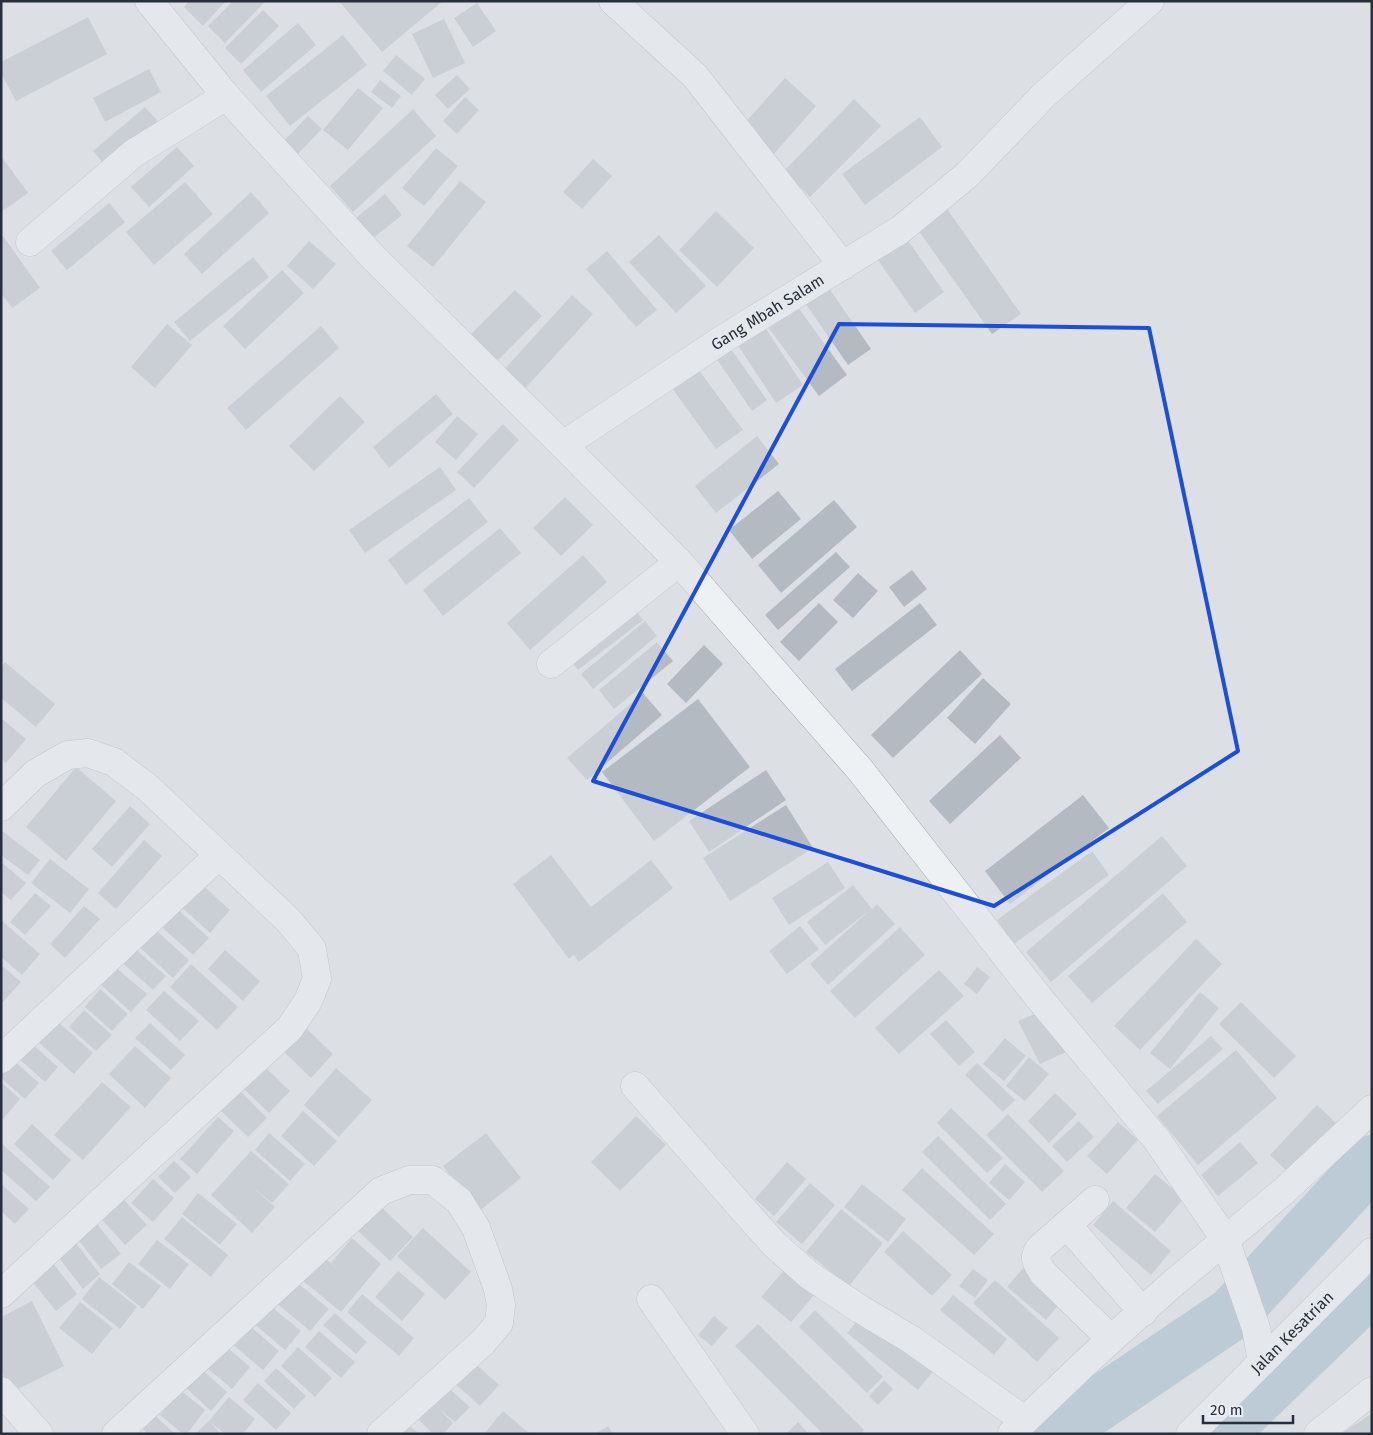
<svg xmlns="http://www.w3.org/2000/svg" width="1373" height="1435" viewBox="0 0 1373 1435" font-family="'Fira Sans',sans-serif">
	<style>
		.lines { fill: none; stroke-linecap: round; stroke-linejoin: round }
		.river { stroke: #97b1c5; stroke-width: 54 }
		.building { fill: #b3bac2 }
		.minor-casing { stroke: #a2a7af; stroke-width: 29 }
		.minor { stroke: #eef1f4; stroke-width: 28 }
		.marked { fill: none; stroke: #1d4ed8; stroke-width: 4; stroke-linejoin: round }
		.labels { text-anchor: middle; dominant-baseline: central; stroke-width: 5; stroke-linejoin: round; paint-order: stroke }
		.street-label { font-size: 16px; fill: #262f3b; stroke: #ebeff3 }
	</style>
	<rect width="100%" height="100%" fill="#dce0e5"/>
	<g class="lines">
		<!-- river -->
		<path class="river" d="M1054 1434 1233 1313 1372 1162
			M1220 1434 1363 1296"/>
	</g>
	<!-- building -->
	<path class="building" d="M189 1H226L203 26 184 7Z
		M233 1H266L225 43 208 26Z
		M339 1H443L382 52Z
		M477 3 496 31 473 47 454 18Z
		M263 10 279 26 241 64 225 48Z
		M88 17 107 54 16 101 1 73V62Z
		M444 19 465 63 433 78 412 34Z
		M298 23 316 45 261 92 243 70Z
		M343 35 367 65 290 126 266 96Z
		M396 55 425 79 412 95 383 71Z
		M149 69 161 92 105 122 93 98Z
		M457 75 470 89 448 109 435 95Z
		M785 78 816 106 773 155 741 127Z
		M380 80 401 96 392 108 371 92Z
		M358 88 383 108 348 150 323 130Z
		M465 97 479 110 457 134 443 121Z
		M854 99 881 126 810 197 784 171Z
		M145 107 161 125 108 169 93 151Z
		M413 109 436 136 353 212 330 186Z
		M308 116 322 129 291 161 277 148Z
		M920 117 942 147 865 205 842 174Z
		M177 147 194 166 149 207 131 187Z
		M436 148 458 166 424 206 402 188Z
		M1 156 28 193 1 212Z
		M593 159 612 176 582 209 563 192Z
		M460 181 486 202 433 267 407 246Z
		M185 182 213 214 154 265 126 232Z
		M251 192 269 213 202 274 184 254Z
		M385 194 402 215 367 243 350 223Z
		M109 203 125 222 67 270 51 251Z
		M945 206 1021 314 992 334 916 227Z
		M716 211 754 248 717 287 679 250Z
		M902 232 944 292 915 313 873 253Z
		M659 235 706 286 676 313 629 262Z
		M3 236 40 288 12 308 1 293V237Z
		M309 241 336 264 313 289 287 266Z
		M607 251 657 310 636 327 586 269Z
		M253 257 269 277 190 341 174 322Z
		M282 270 304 293 245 349 223 326Z
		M824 281 871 349 848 365 801 297Z
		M515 290 542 316 495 363 468 337Z
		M572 295 593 314 521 393 500 374Z
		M797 306 847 375 819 396 768 327Z
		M167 324 192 345 155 388 131 367Z
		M321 326 339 348 246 430 227 408Z
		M764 326 803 385 776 403 737 344Z
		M726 342 767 400 752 411 712 352Z
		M698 369 743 430 716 449 672 388Z
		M436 394 453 414 389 468 373 447Z
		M340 396 365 422 314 471 289 446Z
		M457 416 478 434 456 460 435 442Z
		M503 424 519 440 474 488 457 472Z
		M757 436 779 464 716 513 695 486Z
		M440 467 456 490 365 553 349 530Z
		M778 491 801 519 752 559 729 530Z
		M565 497 593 525 561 556 533 528Z
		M469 498 488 522 406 585 388 560Z
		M834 500 857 527 781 593 758 565Z
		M500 528 521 553 443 616 423 590Z
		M836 552 850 567 778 630 765 615Z
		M583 555 607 582 530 650 507 623Z
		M912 570 927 589 904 607 889 587Z
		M858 573 878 591 853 618 833 600Z
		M630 603 643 620 578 670 565 653Z
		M819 603 838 622 799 661 780 642Z
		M920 603 937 625 852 691 835 669Z
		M645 621 657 636 593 689 581 674Z
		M657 642 673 661 614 709 599 690Z
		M704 645 723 664 686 703 667 684Z
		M960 650 982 674 893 758 871 735Z
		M5 662 55 704 36 727 1 698V667Z
		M983 678 1011 704 975 744 947 718Z
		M643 693 662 715 587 780 567 758Z
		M698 699 750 767 654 841 602 772Z
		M1 718 26 739 6 763 1 759Z
		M1000 735 1021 758 950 824 929 801Z
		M76 767 116 801 66 861 26 827Z
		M766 770 786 800 709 852 689 821Z
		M1083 795 1109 828 1010 904 985 871Z
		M786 805 813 848 730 901 703 858Z
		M130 806 150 824 112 867 92 849Z
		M1 830 40 860 28 875 1 855Z
		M1162 836 1187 866 1051 982 1026 952Z
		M144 840 162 856 116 909 98 893Z
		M1092 851 1109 875 1014 944 997 920Z
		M551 855 591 907 651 860 673 888 579 962 574 955 569 959 513 884Z
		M50 859 89 889 70 913 31 883Z
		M1 862 26 883 11 900 1 892Z
		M828 862 845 888 789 925 772 898Z
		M199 882 230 910 210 933 179 905Z
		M853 885 872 909 877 904 895 924 828 985 810 964 870 910 825 945 807 922Z
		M35 893 51 906 25 935 10 922Z
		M1163 893 1187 922 1092 1003 1068 976Z
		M171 903 209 938 193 955 155 921Z
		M84 906 100 919 65 958 50 944Z
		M1 920 40 954 22 975 1 957Z
		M150 925 189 960 173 978 134 942Z
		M800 926 819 949 787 974 769 951Z
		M900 927 925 955 855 1018 830 991Z
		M1196 939 1222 964 1140 1050 1114 1026Z
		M132 946 166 976 153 990 119 960Z
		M225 950 260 981 243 1001 208 969Z
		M191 964 238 1007 217 1030 170 987Z
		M1 965 21 982 1 1004Z
		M114 966 147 994 131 1012 99 983Z
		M977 967 990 977 977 994 964 984Z
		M939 970 964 996 899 1054 875 1028Z
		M100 989 128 1014 112 1031 85 1007Z
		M164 991 199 1021 180 1041 146 1010Z
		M1200 992 1219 1008 1170 1069 1150 1053Z
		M1241 1002 1296 1056 1274 1078 1219 1024Z
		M84 1010 112 1035 96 1051 69 1027Z
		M1044 1010 1066 1052 1040 1064 1018 1021Z
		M55 1019 93 1053 74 1074 36 1040Z
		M946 1020 975 1052 959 1066 930 1034Z
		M150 1023 185 1055 171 1070 135 1038Z
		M304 1026 333 1054 311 1078 282 1050Z
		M1211 1036 1223 1049 1158 1104 1146 1091Z
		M1005 1038 1026 1056 1004 1081 983 1064Z
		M31 1043 58 1067 45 1082 18 1058Z
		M135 1046 171 1078 145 1108 109 1074Z
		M1236 1050 1277 1098 1198 1165 1157 1116Z
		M1029 1057 1049 1074 1025 1101 1006 1086Z
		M12 1059 39 1083 25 1099 1 1078V1071Z
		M977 1063 1015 1100 1003 1112 965 1075Z
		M262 1064 290 1091 269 1113 241 1086Z
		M336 1068 372 1100 339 1137 304 1105Z
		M1 1082 20 1099 3 1119 1 1117Z
		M102 1082 131 1107 83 1160 54 1135Z
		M234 1085 267 1118 248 1137 215 1105Z
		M1055 1093 1077 1114 1049 1143 1028 1121Z
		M1317 1105 1336 1123 1289 1173 1270 1155Z
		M951 1108 1003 1158 987 1173 937 1123Z
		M303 1111 337 1141 314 1166 281 1136Z
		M1008 1114 1064 1171 1042 1192 986 1135Z
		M636 1116 666 1145 620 1191 591 1162Z
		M218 1117 234 1131 197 1174 180 1159Z
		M1079 1121 1094 1137 1067 1162 1052 1146Z
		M1118 1122 1138 1140 1107 1174 1087 1156Z
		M32 1124 71 1160 53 1180 14 1144Z
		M269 1133 305 1164 290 1181 255 1150Z
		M486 1133 521 1178 479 1211 443 1166Z
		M938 1136 1006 1204 990 1220 922 1152Z
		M1240 1142 1258 1163 1218 1196 1201 1175Z
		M1 1143 50 1187 36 1201 1 1170Z
		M251 1151 289 1184 272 1203 252 1187 275 1207 252 1233 211 1195Z
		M174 1161 191 1177 175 1193 158 1177Z
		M787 1162 806 1179 774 1216 755 1199Z
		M1005 1164 1025 1182 1009 1200 989 1183Z
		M922 1168 994 1234 974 1255 902 1190Z
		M1155 1174 1184 1198 1155 1232 1126 1208Z
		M153 1179 174 1198 153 1222 131 1203Z
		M810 1183 835 1205 802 1244 776 1222Z
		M1 1184 29 1209 15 1224 1 1211Z
		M862 1184 906 1219 888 1242 844 1207Z
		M117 1192 147 1225 125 1245 95 1212Z
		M198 1193 237 1224 220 1245 182 1214Z
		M1113 1201 1171 1251 1151 1275 1093 1225Z
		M377 1203 413 1237 390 1261 354 1227Z
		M841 1209 883 1243 849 1286 806 1252Z
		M182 1217 228 1255 211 1277 164 1239Z
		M92 1218 121 1254 101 1269 73 1233Z
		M423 1228 471 1272 445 1300 397 1256Z
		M903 1231 952 1275 932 1296 884 1252Z
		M71 1237 100 1274 83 1289 53 1250Z
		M352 1238 381 1264 341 1312 297 1276 317 1252 345 1275 331 1263Z
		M157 1240 189 1264 170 1289 138 1264Z
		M49 1258 77 1294 56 1311 27 1275Z
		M129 1262 161 1286 143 1309 112 1284Z
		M787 1267 816 1293 791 1322 761 1297Z
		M1023 1268 1062 1301 1046 1320 1007 1287Z
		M973 1269 988 1280 975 1298 959 1286Z
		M398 1271 425 1294 402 1321 375 1297Z
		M99 1277 137 1307 120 1329 82 1299Z
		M294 1280 329 1309 310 1331 275 1302Z
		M995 1280 1059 1338 1037 1362 973 1303Z
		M362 1294 414 1338 399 1356 347 1312Z
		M953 1295 1007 1339 994 1355 940 1310Z
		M32 1301 64 1366 12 1392 1 1371V1317Z
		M80 1302 113 1328 92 1354 59 1328Z
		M267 1303 301 1331 285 1350 252 1322Z
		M815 1310 883 1377 867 1393 799 1327Z
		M335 1313 367 1342 356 1354 323 1325Z
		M863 1314 934 1370 918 1390 847 1333Z
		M714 1316 728 1328 712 1346 698 1335Z
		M243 1320 279 1351 263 1370 226 1339Z
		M758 1324 864 1430 860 1434H823L735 1346Z
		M319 1331 355 1362 341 1378 305 1347Z
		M220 1341 250 1367 232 1389 201 1363Z
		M298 1347 332 1378 315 1397 281 1366Z
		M470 1359 499 1385 480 1406 451 1380Z
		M199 1367 227 1392 211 1411 183 1385Z
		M276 1368 306 1396 294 1409 264 1381Z
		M884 1380 893 1389 878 1405 869 1396Z
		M258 1383 291 1413 276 1430 243 1400Z
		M444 1384 470 1407 455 1422 438 1408 453 1423 443 1434H433L415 1416Z
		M180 1390 205 1410 187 1434H183L160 1415Z
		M229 1397 255 1419 243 1434H225L209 1421Z
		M147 1408 175 1434H148L135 1421Z
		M503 1411 530 1434H484Z
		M1372 1413V1434H1341Z
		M209 1421 221 1434H195Z
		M798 1422 809 1434H786Z
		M406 1423 419 1434H397Z
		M608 1426 613 1434H595Z"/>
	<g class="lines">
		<!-- minor casing -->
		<g class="minor-casing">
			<g id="minor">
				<path d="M149 1 226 96 371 255 563 445 679 562 861 771 1039 998 1157 1140 1225 1239 1256 1328 1262 1362"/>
				<path d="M613 1 695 76 843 266"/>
				<path d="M30 242 134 153 226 96"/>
				<path id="s1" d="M563 445 723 339 900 230 967 175 1044 95 1150 1"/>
				<path d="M551 664 679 562"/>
				<path d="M1 807 36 773 68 755 88 753 114 762 147 787 288 920 312 949 317 979 308 1001 290 1028 1 1294"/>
				<path d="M1 1059 219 855"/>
				<path d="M635 1086 748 1215 775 1245 809 1275 860 1309 912 1340 1024 1420"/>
				<path d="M1095 1200 1040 1248C1032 1258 1037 1263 1043 1273L1111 1339"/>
				<path d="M1067 1225 1143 1312"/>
				<path d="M651 1299 745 1434"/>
				<path d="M1 1391 39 1434"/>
				<path d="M1012 1433 1084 1364 1170 1286 1285 1190 1372 1109"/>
				<path d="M116 1434 381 1191 409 1180H433L459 1201 476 1228 498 1289 501 1305 499 1323 483 1342 381 1434"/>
				<path id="s2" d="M1190 1434 1372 1252"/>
				<path d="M1318 1434 1372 1391"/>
			</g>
		</g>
		<!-- minor -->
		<use href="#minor" class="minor"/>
	</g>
	<!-- marked area -->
	<path d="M0 0H1373V1435H0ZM839 324 1149 328 1238 751 994 906 593 781Z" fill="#dce0e5" fill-opacity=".55" fill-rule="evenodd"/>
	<path class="marked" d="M839 324 1149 328 1238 751 994 906 593 781Z"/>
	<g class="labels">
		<!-- street labels -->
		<g class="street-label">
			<text stroke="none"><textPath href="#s1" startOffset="244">Gang Mbah Salam</textPath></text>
			<text stroke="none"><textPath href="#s2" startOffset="144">Jalan Kesatrian</textPath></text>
		</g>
	</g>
	<!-- border -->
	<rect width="1373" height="1435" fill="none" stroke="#262f3b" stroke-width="5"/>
	<!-- scale -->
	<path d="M1203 1415v8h90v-8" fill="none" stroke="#262f3b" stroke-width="2.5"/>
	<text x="1210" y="1415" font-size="15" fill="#262f3b" stroke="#ebeff3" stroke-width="4" paint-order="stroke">20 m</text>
</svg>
